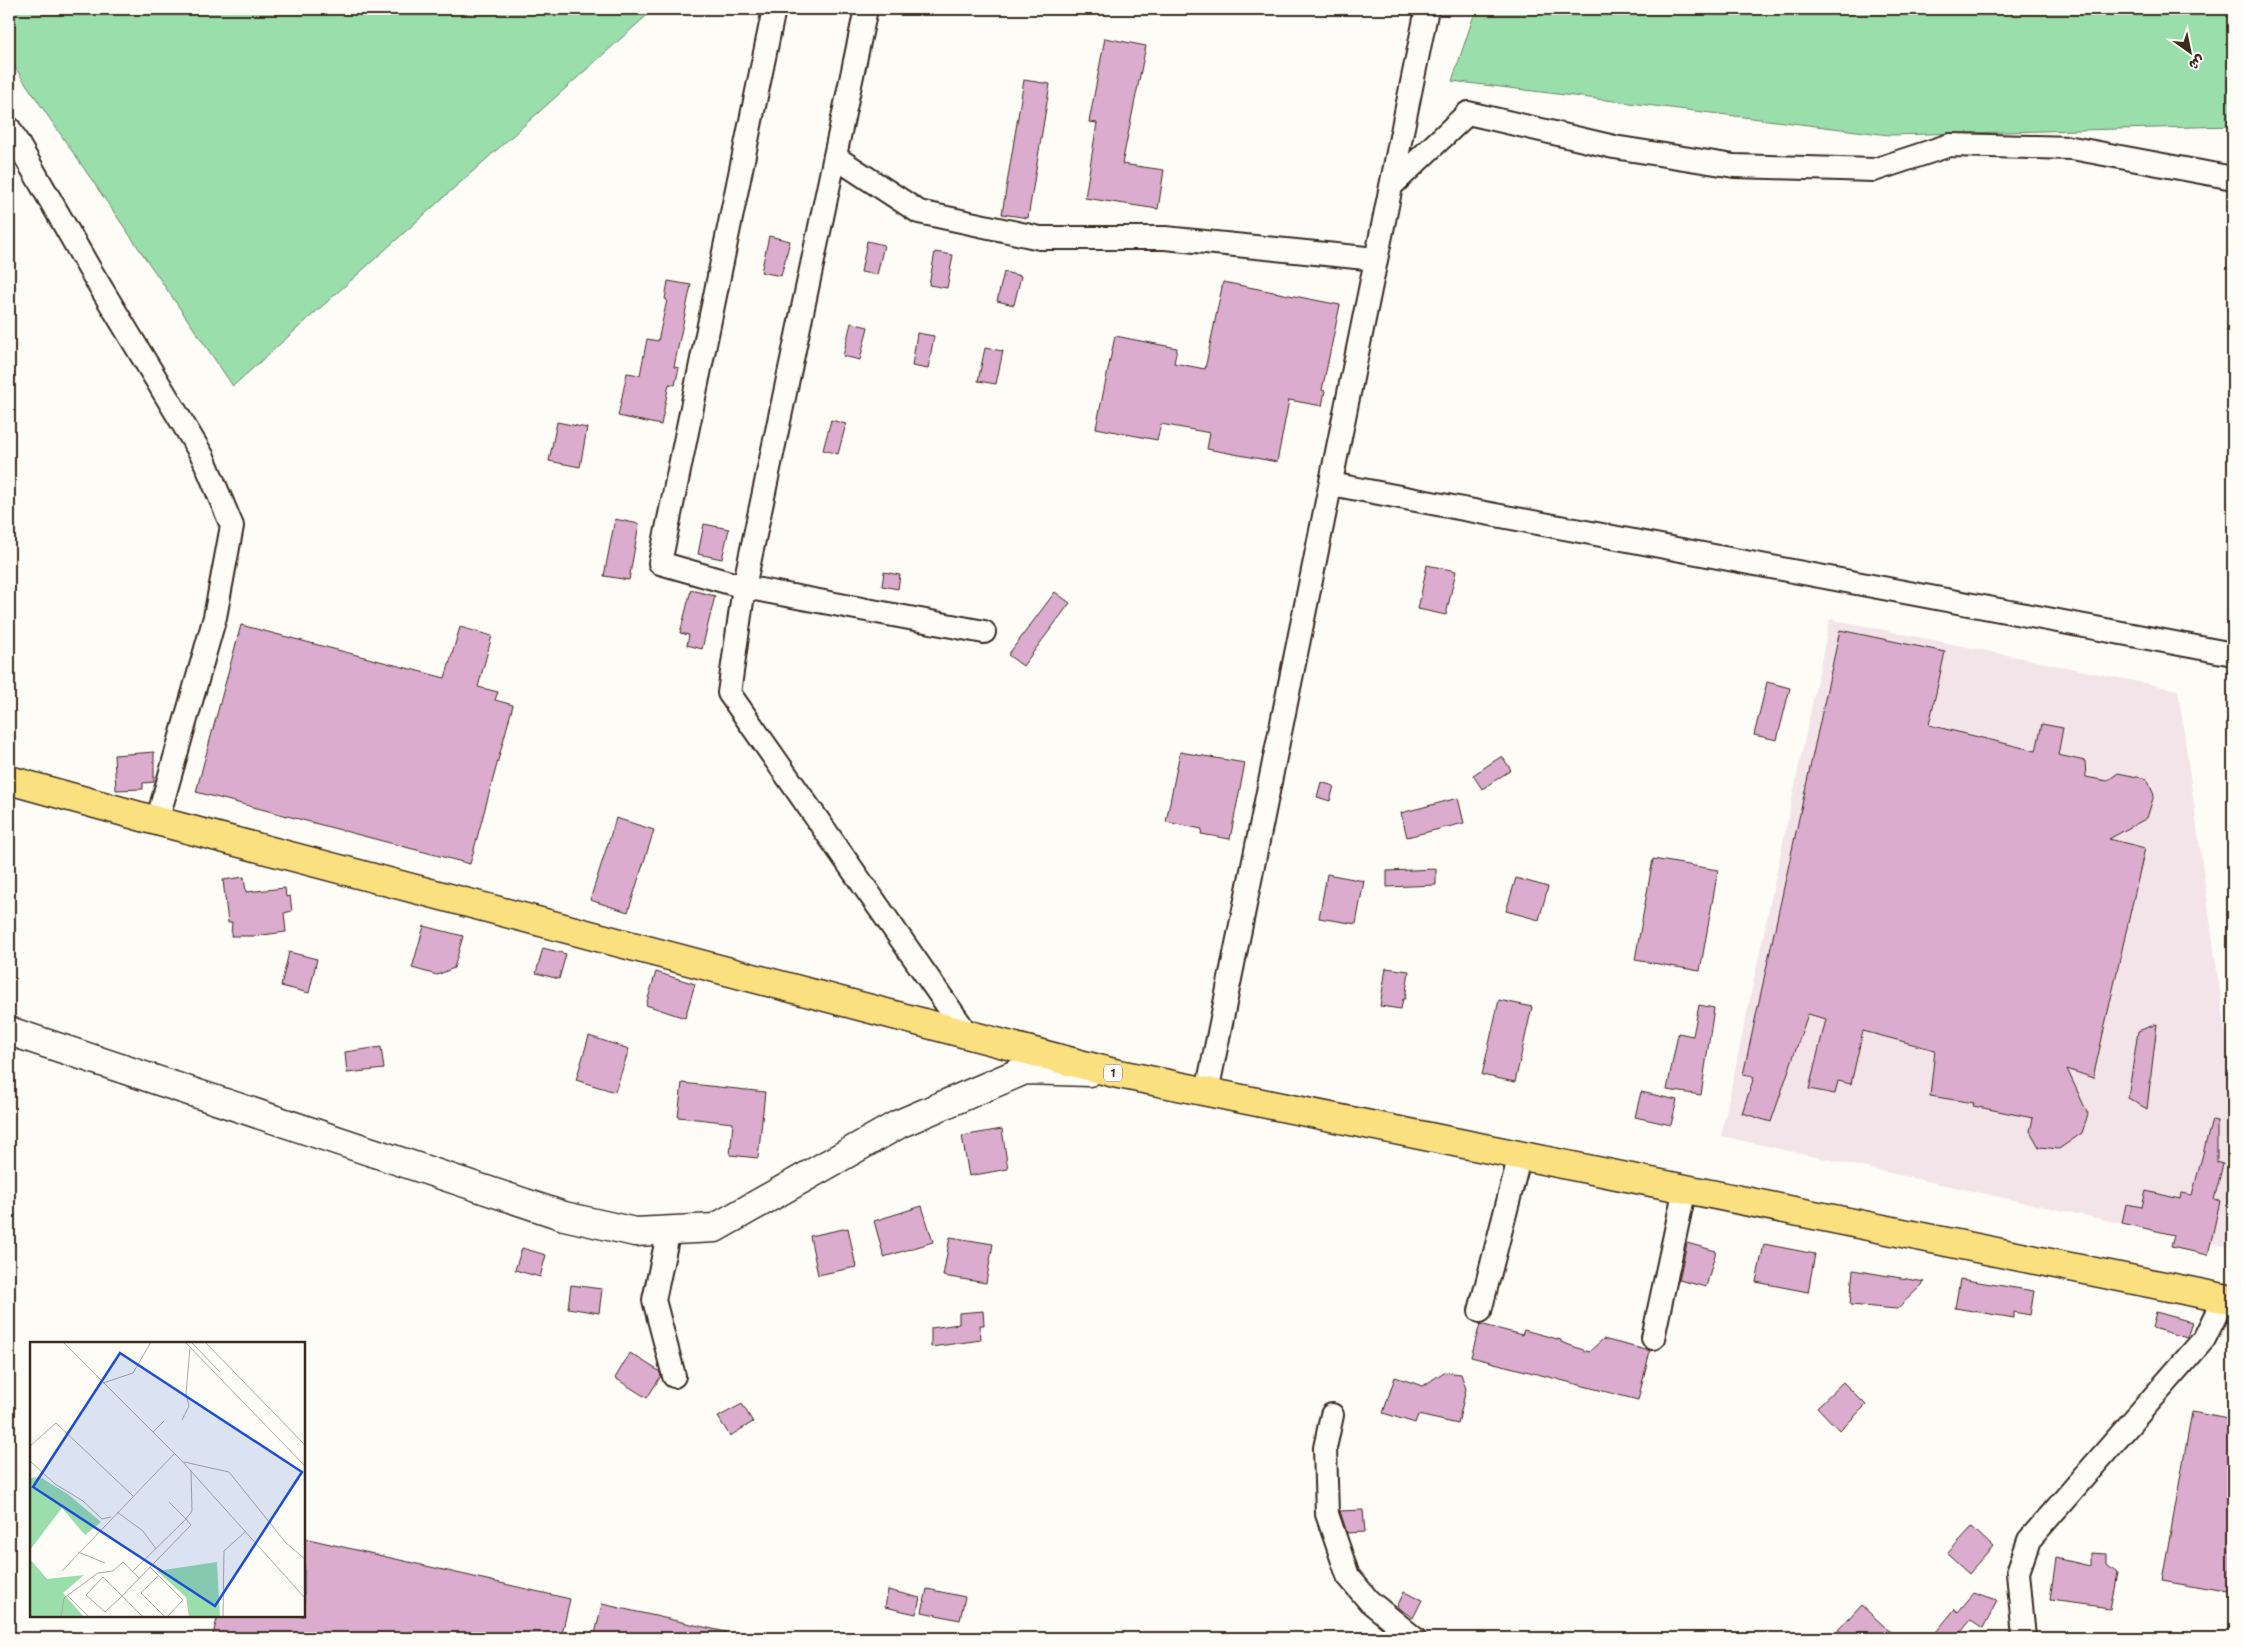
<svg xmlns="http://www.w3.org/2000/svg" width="2242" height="1647" viewBox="0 0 2242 1647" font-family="'Shantell Sans','Playpen Sans Arabic',sans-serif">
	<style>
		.built { fill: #f3e4ea }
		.green { fill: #99deab; stroke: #6a8464 }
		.building { fill: #dbaccd; stroke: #3b2a1e }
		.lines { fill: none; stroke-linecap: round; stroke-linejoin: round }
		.street-casing { stroke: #3b2a1e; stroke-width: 26 }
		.secondary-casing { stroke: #3b2a1e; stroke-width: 31 }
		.primary-casing { stroke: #3b2a1e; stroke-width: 31 }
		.street { stroke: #fdfcf7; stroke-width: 22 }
		.secondary { stroke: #fdfcf7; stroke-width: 28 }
		.primary { stroke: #fbe080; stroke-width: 28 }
		.labels { text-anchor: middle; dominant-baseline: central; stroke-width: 4; stroke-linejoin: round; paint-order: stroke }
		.shield { fill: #fdfcf7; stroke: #75695f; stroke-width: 1 }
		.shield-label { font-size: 11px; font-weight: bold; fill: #3b2a1e }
		.inset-road { fill: none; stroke: #afa8a0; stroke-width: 1 }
		.view { fill: #1d4ed8; fill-opacity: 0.15; stroke: #1d4ed8; stroke-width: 2.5 }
		.inset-edge { fill: none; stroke: #3b2a1e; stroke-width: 2.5 }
	</style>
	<rect width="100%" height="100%" fill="#fdfcf7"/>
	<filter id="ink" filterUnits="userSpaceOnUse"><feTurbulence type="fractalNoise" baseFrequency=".02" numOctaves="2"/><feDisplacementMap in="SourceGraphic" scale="10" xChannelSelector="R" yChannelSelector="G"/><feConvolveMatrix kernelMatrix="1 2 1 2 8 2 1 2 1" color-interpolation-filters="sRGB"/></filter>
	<g filter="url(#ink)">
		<!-- built -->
		<path class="built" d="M1830 619 2178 690 2233 1085V1248L1721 1136Z"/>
		<!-- green -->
		<path class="green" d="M9 9H654L233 386 9 59Z
			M1476 9H2233V126L1889 135 1452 81Z"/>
		<!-- building -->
		<path class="building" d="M1105 38 1146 46 1122 164 1164 170 1158 209 1085 198 1097 123 1089 122Z
			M1024 80 1050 84 1028 218 1002 214Z
			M769 236 790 241 781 276 761 272Z
			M867 241 884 245 877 275 861 272Z
			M935 252 953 255 947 288 929 285Z
			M1004 272 1021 276 1014 305 997 301Z
			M668 281 691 285 674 367 679 368 675 385 669 384 661 425 618 416 627 373 640 375 647 339 658 341 667 300 665 299Z
			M1223 282 1340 305 1322 390 1325 391 1322 406 1289 400 1277 462 1207 449 1210 433 1161 424 1157 440 1096 428 1115 336 1177 348 1174 363 1205 369Z
			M851 323 868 327 860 360 843 356Z
			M917 333 934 336 928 369 912 366Z
			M985 348 1003 351 996 384 978 381Z
			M831 420 846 424 838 454 823 450Z
			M557 422 587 428 580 467 549 461Z
			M615 519 639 524 629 580 604 576Z
			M704 524 729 529 722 559 698 554Z
			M1427 565 1456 571 1446 615 1418 609Z
			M884 572 900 575 898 589 882 586Z
			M691 590 715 596 702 649 687 645 689 635 680 633Z
			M1055 592 1070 603 1023 666 1008 655Z
			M241 625 445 678 460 627 492 636 478 687 498 692 495 700 513 705 470 864 196 792Z
			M1840 630 1945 652 1929 725 2036 751 2042 724 2063 728 2058 755 2085 761 2086 777 2107 781 2118 773 2147 779 2154 795 2147 818 2109 839 2145 848 2093 1078 2067 1069 2088 1114 2082 1133 2059 1149 2039 1147 2030 1131 2033 1118 1973 1106 1974 1103 1930 1096 1935 1050 1863 1031 1851 1084 1838 1081 1835 1094 1809 1089 1826 1019 1808 1014 1771 1122 1742 1113 1754 1077 1743 1075Z
			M1767 682 1790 688 1777 740 1754 735Z
			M154 752V782L143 783V789L116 790 114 755Z
			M1180 752 1245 763 1230 839 1201 834 1202 829 1166 822Z
			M1502 756 1511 770 1482 789 1473 775Z
			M1321 782 1334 786 1330 801 1317 797Z
			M1458 798 1464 823 1407 837 1401 813Z
			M616 818 654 830 628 912 590 900Z
			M1653 859 1718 870 1700 971 1635 960Z
			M1436 869V885L1387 887V871Z
			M1327 874 1364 881 1356 924 1319 918Z
			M244 877 246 892 285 888 286 897 290 896 292 911 284 913 286 932 254 936H231L232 922 228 923 223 880Z
			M1516 878 1548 887 1539 920 1506 911Z
			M424 926 463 936 454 968 437 975 412 968Z
			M543 948 566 954 559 979 536 973Z
			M289 952 317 959 309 993 281 986Z
			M1386 968 1409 971 1405 999H1403L1401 1009 1380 1006Z
			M656 972 695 984 685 1018 646 1005Z
			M1499 1000 1532 1007 1515 1082 1482 1075Z
			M1699 1005 1714 1008 1701 1095 1667 1090 1678 1033 1693 1036Z
			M2157 1024 2147 1109 2128 1098 2138 1031Z
			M589 1036 629 1049 615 1092 576 1080Z
			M381 1047 384 1069 347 1073 345 1052Z
			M682 1083 765 1092 758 1158 730 1155 733 1123 678 1117Z
			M1641 1092 1677 1100 1671 1125 1635 1117Z
			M2212 1120 2217 1121V1162L2223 1164 2214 1200 2220 1201 2208 1255 2171 1247 2174 1235 2122 1223 2126 1204 2142 1207 2146 1191 2180 1199 2181 1193 2192 1195Z
			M1002 1129 1008 1169 969 1176 962 1136Z
			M922 1206 933 1242 884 1257 874 1221Z
			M848 1228 856 1267 818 1275 810 1236Z
			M950 1237 993 1244 986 1283 943 1276Z
			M1687 1243 1716 1251 1706 1287 1679 1280Z
			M1764 1244 1815 1254 1808 1292 1756 1282Z
			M522 1248 546 1255 540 1277 515 1270Z
			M1853 1270 1925 1282 1897 1309 1850 1305Z
			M1960 1279 2034 1291 2030 1315 2014 1312V1318L1955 1308Z
			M571 1285 602 1289 599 1313 568 1308Z
			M983 1311 984 1325H980L981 1340 931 1347V1328L959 1324V1313Z
			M2156 1312 2192 1322 2187 1338 2152 1328Z
			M1480 1324 1522 1335 1524 1330 1561 1340V1342L1589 1352 1603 1339 1650 1351 1638 1400 1471 1357Z
			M630 1353 659 1371 661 1376 647 1398 615 1378Z
			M1444 1372 1461 1374 1466 1389 1458 1424 1418 1415 1415 1423 1383 1413 1395 1377 1423 1386Z
			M1843 1382 1866 1405 1840 1431 1817 1407Z
			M742 1404 753 1422 730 1436 718 1417Z
			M2192 1412 2233 1420V1593L2162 1581Z
			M1363 1510 1365 1532 1347 1533 1340 1511Z
			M1972 1527 1993 1547 1969 1574 1947 1554Z
			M304 1538 570 1599 561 1638H212L218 1616H304Z
			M2090 1553 2107 1554V1565L2117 1573 2110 1608 2050 1600 2056 1558 2090 1566Z
			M927 1589 965 1597 960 1620 922 1612Z
			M888 1590 920 1598 916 1614 885 1607Z
			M1404 1592 1422 1600 1413 1618 1397 1607Z
			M1974 1593 1997 1601 1983 1628 1971 1620 1956 1638H1931L1955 1609 1958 1612Z
			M602 1604 726 1632 725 1638H594Z
			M1861 1605 1897 1638H1847L1838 1630Z"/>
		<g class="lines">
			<!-- street casing -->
			<g class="street-casing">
				<path id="street" d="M774 9 660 563 744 587 729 693 968 1035
					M866 9 744 587 984 632
					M9 128 89 268 203 457 232 526 215 617 157 821
					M835 157 919 212 1040 238H1165L1376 259
					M1391 186 1468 113 1614 147 1734 166 1874 170 1950 145 2072 148 2233 178
					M1331 484 2233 654
					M1207 1092 1427 9
					M669 1230 654 1300 674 1376
					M1480 1311 1520 1155
					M1653 1338 1685 1188
					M1332 1415 1325 1448 1327 1514 1348 1576 1369 1601 1414 1638
					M2024 1638 2018 1572 2029 1540 2204 1339 2224 1298"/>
			</g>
			<!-- secondary casing -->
			<g class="secondary-casing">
				<path id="secondary" d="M9 1031 564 1216 635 1232 715 1228 899 1124 1025 1070 1089 1072"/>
			</g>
			<!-- primary casing -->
			<g class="primary-casing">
				<path id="primary" d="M9 780 157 821 1114 1073 2233 1300"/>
			</g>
			<!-- street -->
			<use href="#street" class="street"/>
			<!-- secondary -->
			<use href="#secondary" class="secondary"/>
			<!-- primary -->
			<use href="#primary" class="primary"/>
		</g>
	</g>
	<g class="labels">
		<!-- shield labels -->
		<rect class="shield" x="1104" y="1064.5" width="18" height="17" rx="4"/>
		<g class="shield-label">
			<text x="1113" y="1073">1</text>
		</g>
	</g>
	<!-- overview -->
	<g transform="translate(30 1342)">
		<rect width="275" height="275" fill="#fdfcf7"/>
		<path d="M10 135 39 153 71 180 55 193 32 166 0 208V136ZM0 217 17 237 54 233 33 251 54 275H0ZM187 220 190 275H159L156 255 127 229Z" fill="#99deab"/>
		<path class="inset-road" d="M33 0 151 118 275 256M155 0 275 124M161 0 190 30M175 0 275 103M73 41 103 31 121 0M152 78 159 64 156 52 160 6M123 90 134 79M0 104 26 81 103 154M0 119 25 142 53 159 72 177 81 175M154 120 199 130 256 201 275 217M87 170 113 189 126 207M48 210 75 221M120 225 153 258 137 275M32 229 145 111M103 229 156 177 139 160M128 234 111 251 135 275M38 254 59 275M31 275 34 256 68 231 83 229 93 220 109 236M113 275 73 235 56 253 75 270 92 254 161 183 156 177 162 169 161 128M193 275 194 209 216 189"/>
		<path class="view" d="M90 11 272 130 185 264 3 145Z"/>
		<rect width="275" height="275" class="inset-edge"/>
	</g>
	<!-- margin -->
	<rect width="2242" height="1647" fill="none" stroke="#fdfcf7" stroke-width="30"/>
	<rect x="15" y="15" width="2212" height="1617" fill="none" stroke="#3b2a1e" stroke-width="2" filter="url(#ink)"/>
	<!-- north arrow -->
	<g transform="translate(2190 52) rotate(147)" stroke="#fdfcf7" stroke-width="4" paint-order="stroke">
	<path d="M0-4L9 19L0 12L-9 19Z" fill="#3b2a1e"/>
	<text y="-8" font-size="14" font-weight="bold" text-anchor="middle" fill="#3b2a1e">ش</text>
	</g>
</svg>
